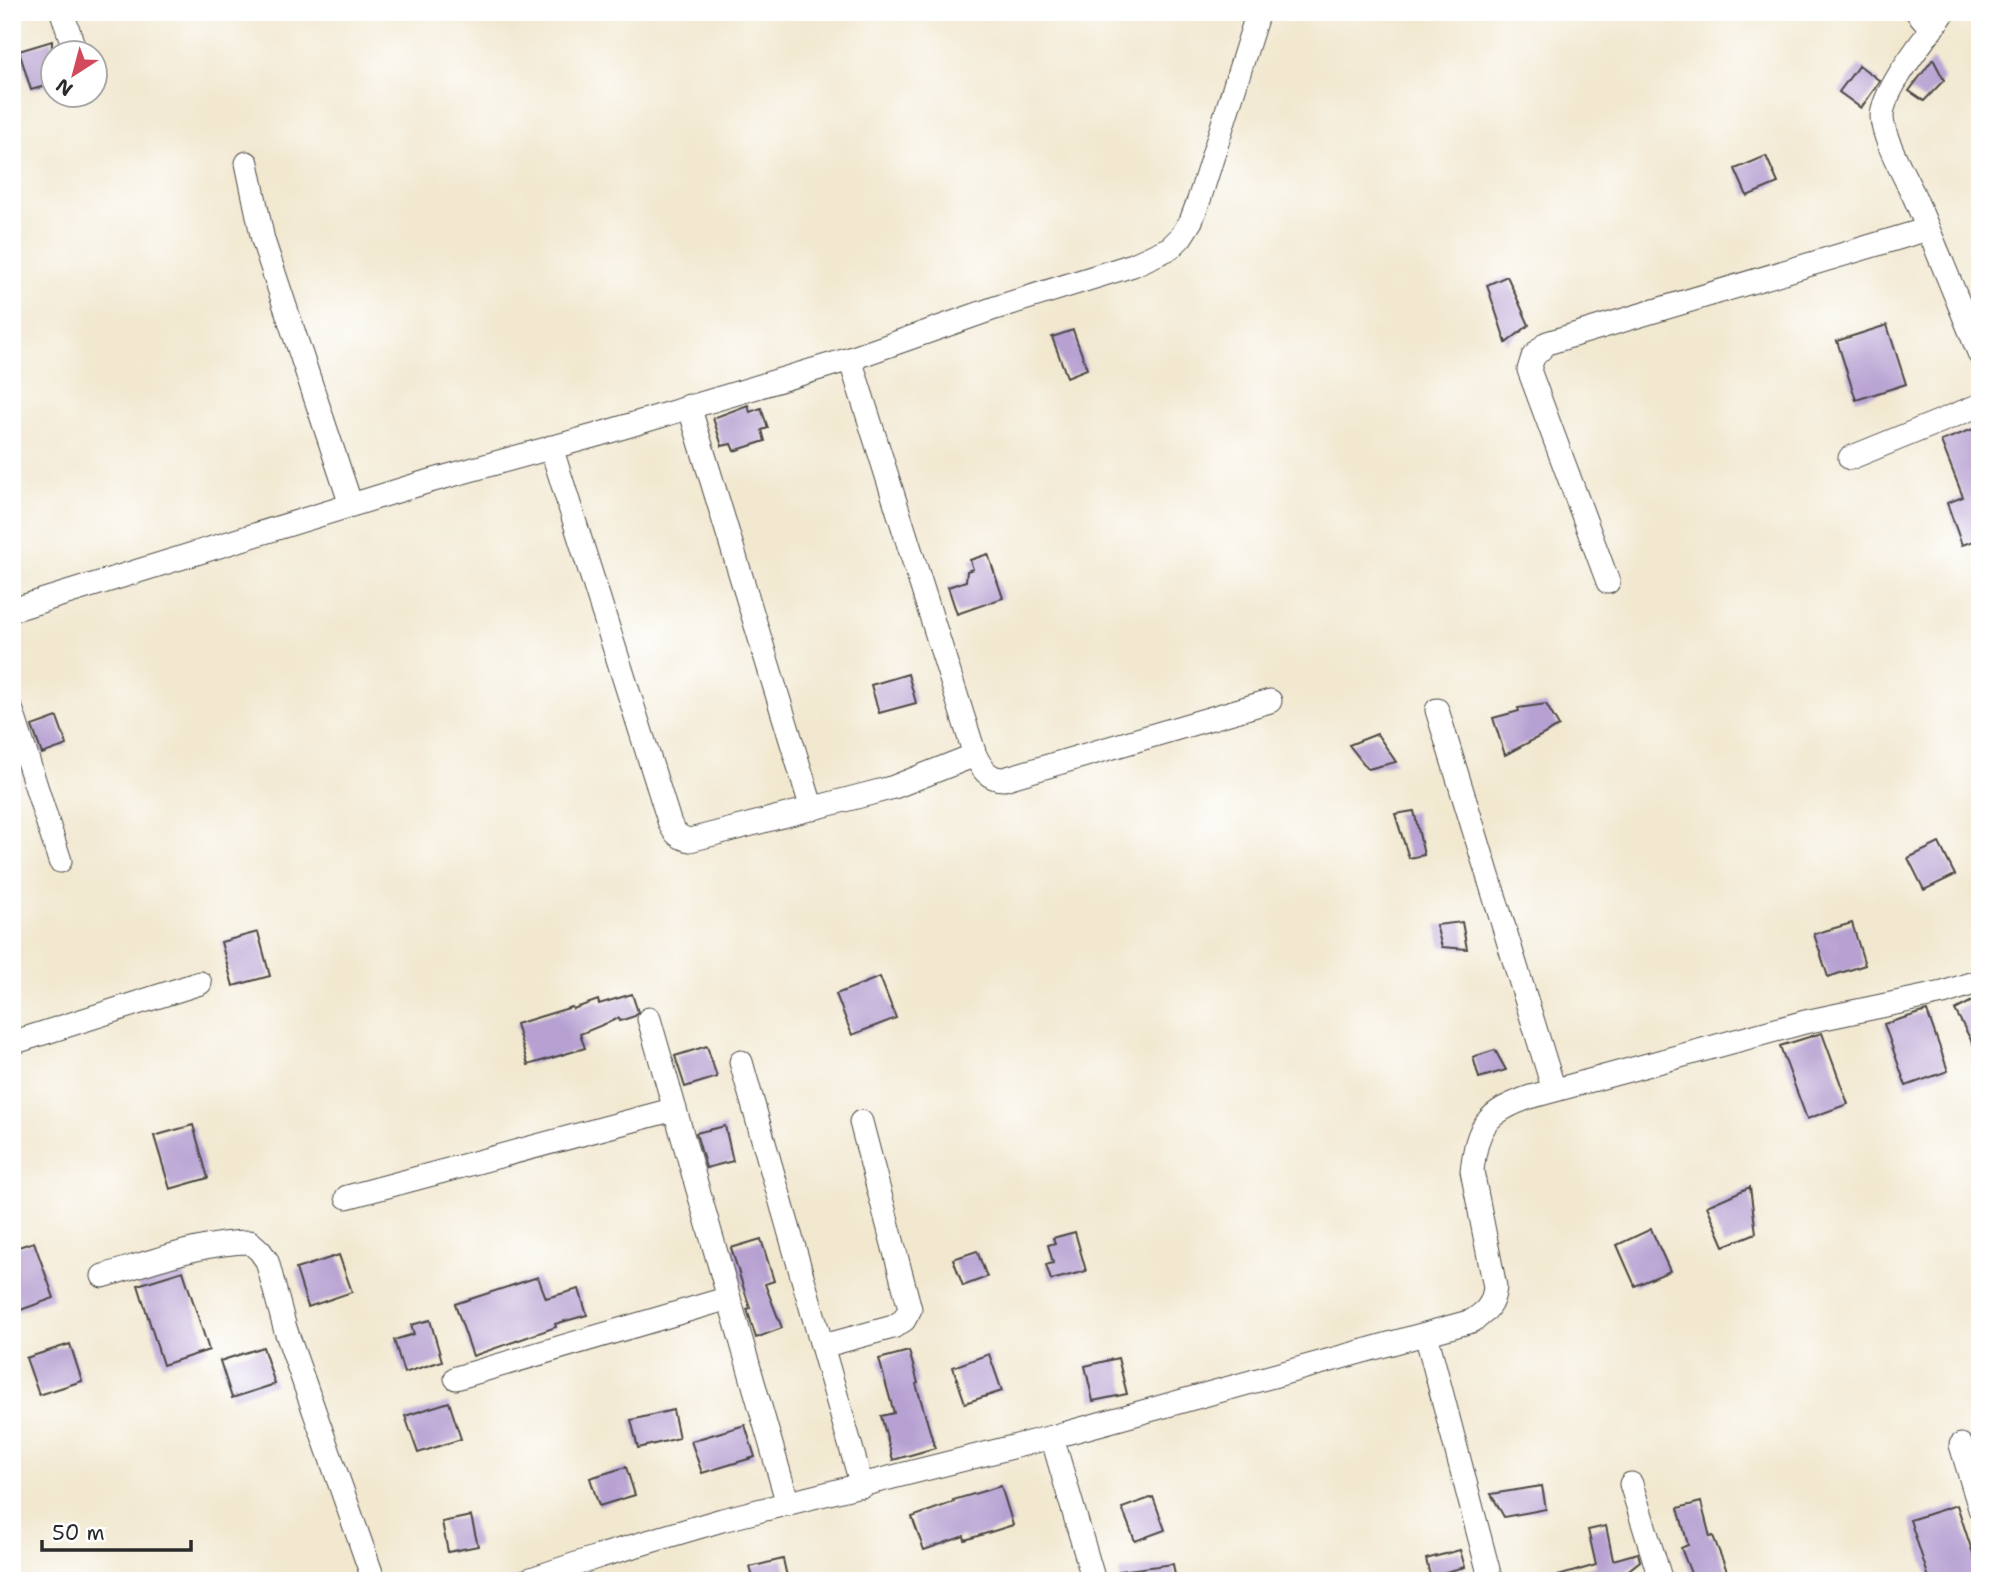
<svg xmlns="http://www.w3.org/2000/svg" width="1992" height="1593" viewBox="0 0 1992 1593" font-family="'Shantell Sans',sans-serif">
	<style>
		.building { fill: #b7a1d2 }
		.lines { fill: none; stroke-linecap: round; stroke-linejoin: round }
		.minor-casing { stroke: #494744; stroke-width: 25 }
		.minor { stroke: #fff; stroke-width: 23 }
	</style>
	<rect width="100%" height="100%" fill="#fff"/>
	<filter id="ink" filterUnits="userSpaceOnUse"><feTurbulence type="fractalNoise" baseFrequency=".0143" numOctaves="2"/><feDisplacementMap in="SourceGraphic" scale="14" xChannelSelector="R" yChannelSelector="G"/><feConvolveMatrix kernelMatrix="1 2 1 2 8 2 1 2 1" color-interpolation-filters="sRGB"/></filter>
	<filter id="wash" filterUnits="userSpaceOnUse"><feTurbulence type="fractalNoise" baseFrequency=".00686" numOctaves="4" result="noise"/><feDisplacementMap in="SourceGraphic" scale="28" xChannelSelector="R" yChannelSelector="G"/><feGaussianBlur stdDeviation="1.57" result="paint"/><feColorMatrix in="noise" values="0 0 0 0 0 0 0 0 0 0 0 0 0 0 0 0 0 1.4 0 .05"/><feComposite in="paint" operator="in"/></filter>
	<g filter="url(#wash)">
		<rect width="100%" height="100%" fill="#f2e8d0"/>
		<g id="blocks">
			<!-- building -->
			<path class="building" d="M52 41V84L31 90 19 51Z
				M1933 59 1944 80 1924 101 1909 91Z
				M1859 65 1880 81 1861 108 1839 92Z
				M1766 156 1778 183 1747 196 1735 169Z
				M1507 276 1529 325 1506 343 1487 285Z
				M1887 325 1906 384 1856 400 1837 341Z
				M1073 330 1087 369 1067 377 1052 337Z
				M748 405 750 412 761 408 768 428 762 430 765 441 734 451 731 444 722 446 713 418Z
				M1976 428 1980 438V539L1962 545 1947 503 1963 497 1941 441Z
				M988 554 1003 598 957 614 948 587 966 581 967 571 973 569 970 560Z
				M908 674 916 703 879 713 871 685Z
				M1546 704 1559 726 1505 755 1493 718 1519 711 1518 708Z
				M57 717 67 745 42 754 32 726Z
				M1377 734 1396 762 1368 769 1349 745Z
				M1414 811 1424 855 1409 858 1395 814Z
				M1939 843 1955 875 1924 890 1908 858Z
				M1462 922 1467 949 1442 947 1436 925Z
				M1852 923 1865 965 1828 977 1814 934Z
				M258 932 270 976 233 986 221 942Z
				M880 977 896 1018 852 1035 836 994Z
				M632 994 638 1012 635 1016 620 1021 619 1018 580 1034 585 1048 528 1065 516 1024 572 1007 573 1009 598 1000 599 1004Z
				M1980 997V1057L1955 1010Z
				M1927 1011 1948 1071 1906 1086 1884 1024Z
				M1822 1033 1848 1104 1807 1119 1780 1046Z
				M707 1046 717 1077 685 1087 675 1056Z
				M1495 1050 1506 1070 1479 1078 1473 1057Z
				M193 1125 208 1178 170 1189 154 1136Z
				M725 1126 733 1161 706 1168 696 1133Z
				M1750 1187 1756 1233 1724 1246 1707 1206Z
				M1651 1229 1670 1271 1635 1286 1617 1245Z
				M1075 1232 1086 1271 1051 1280 1046 1265 1053 1263 1048 1245 1055 1243 1053 1238Z
				M761 1239 774 1281 765 1284 782 1328 756 1338 747 1309 750 1308 731 1248Z
				M34 1242 54 1298 12 1313V1249Z
				M977 1251 987 1277 963 1286 953 1259Z
				M339 1255 352 1292 308 1307 296 1269Z
				M183 1271 209 1350 163 1365 138 1285Z
				M538 1277 546 1298 579 1289 587 1315 555 1324 556 1327 473 1356 455 1304Z
				M430 1320 442 1361 404 1373 394 1340 414 1334 411 1325Z
				M70 1344 82 1381 39 1395 26 1358Z
				M263 1347 275 1384 232 1398 220 1361Z
				M909 1351 918 1383 916 1384 935 1448 893 1460 881 1416 894 1413 879 1359Z
				M989 1354 1002 1391 965 1403 953 1367Z
				M1118 1358 1127 1394 1093 1401 1085 1366Z
				M449 1402 461 1439 418 1453 405 1416Z
				M673 1410 679 1438 638 1448 631 1420Z
				M745 1425 755 1457 702 1473 691 1441Z
				M626 1467 635 1495 599 1506 590 1478Z
				M1001 1486 1013 1525 965 1540 964 1536 924 1550 912 1517 954 1502 953 1500Z
				M1542 1486 1546 1509 1504 1517 1491 1494Z
				M1153 1497 1165 1530 1135 1541 1122 1508Z
				M1701 1502 1710 1537 1713 1536 1731 1581H1694L1681 1548 1688 1545 1678 1508Z
				M1957 1505 1975 1560 1980 1559V1581H1930L1910 1520Z
				M471 1516 478 1546 448 1552 442 1522Z
				M1606 1526 1613 1560 1638 1553 1640 1561 1625 1573 1627 1581H1558V1576L1596 1565 1588 1530Z
				M1460 1550 1465 1567 1430 1576 1426 1559Z
				M783 1559 788 1581H754L750 1567Z
				M1173 1564 1176 1581H1120L1119 1571Z"/>
		</g>
	</g>
	<g filter="url(#ink)">
		<use href="#blocks" fill-opacity="0" stroke="#494744" stroke-width="2"/>
		<g class="lines">
			<!-- minor casing -->
			<g class="minor-casing">
				<path id="minor" d="M62 12 72 42
					M1917 12 1932 29
					M1944 12C1928 35 1882 90 1882 117 1882 137 1905 177 1914 196 1937 249 1958 302 1980 355
					M247 163 263 240 351 505
					M850 359 975 755C982 769 988 779 1004 779L1270 701
					M689 406 812 809
					M551 447 670 824C675 834 680 838 690 840L868 794 894 787 975 755
					M1850 458 1980 405
					M1608 582 1529 370 1533 357 1547 343 1928 229
					M12 610 423 483 597 435 850 359 995 308 1133 265 1170 248 1181 237 1191 221 1199 200 1258 12
					M1437 710 1554 1090
					M12 711 60 861
					M649 1019 788 1504
					M12 1043 200 983
					M741 1062 862 1486
					M347 1197 675 1109
					M103 1276C148 1263 203 1242 250 1242L260 1251 267 1261 285 1328 374 1581
					M1426 1334 1491 1581
					M823 1346 893 1327 904 1320 910 1309 861 1122
					M456 1378 729 1298
					M1052 1437 1094 1581
					M1961 1445 1980 1509
					M1631 1484 1661 1581
					M525 1581 600 1556 722 1520 1052 1437 1472 1321C1486 1312 1493 1305 1495 1287L1472 1171C1477 1125 1487 1112 1530 1097L1805 1022 1943 993 1980 981"/>
			</g>
			<!-- minor -->
			<use href="#minor" class="minor"/>
		</g>
	</g>
	<!-- margin -->
	<rect width="1992" height="1593" fill="none" stroke="#fff" stroke-width="42"/>
	<!-- north arrow -->
	<g transform="translate(74 74) rotate(216)"><circle r="33" fill="#ffffff" stroke="#aaaaaa" stroke-width="2"/>
	<path d="M0-5L12 26L0 18L-12 26Z" fill="#d1495b"/>
	<text y="-10" font-size="19" font-weight="bold" text-anchor="middle" fill="#2b2b2b">N</text>
	</g>
	<!-- scale -->
	<path d="M42 1540v10h149v-10" fill="none" stroke="#2b2b2b" stroke-width="3.5"/>
	<text x="52" y="1540" font-size="21" fill="#2b2b2b" stroke="#ffffff" stroke-width="5" paint-order="stroke">50 m</text>
</svg>
